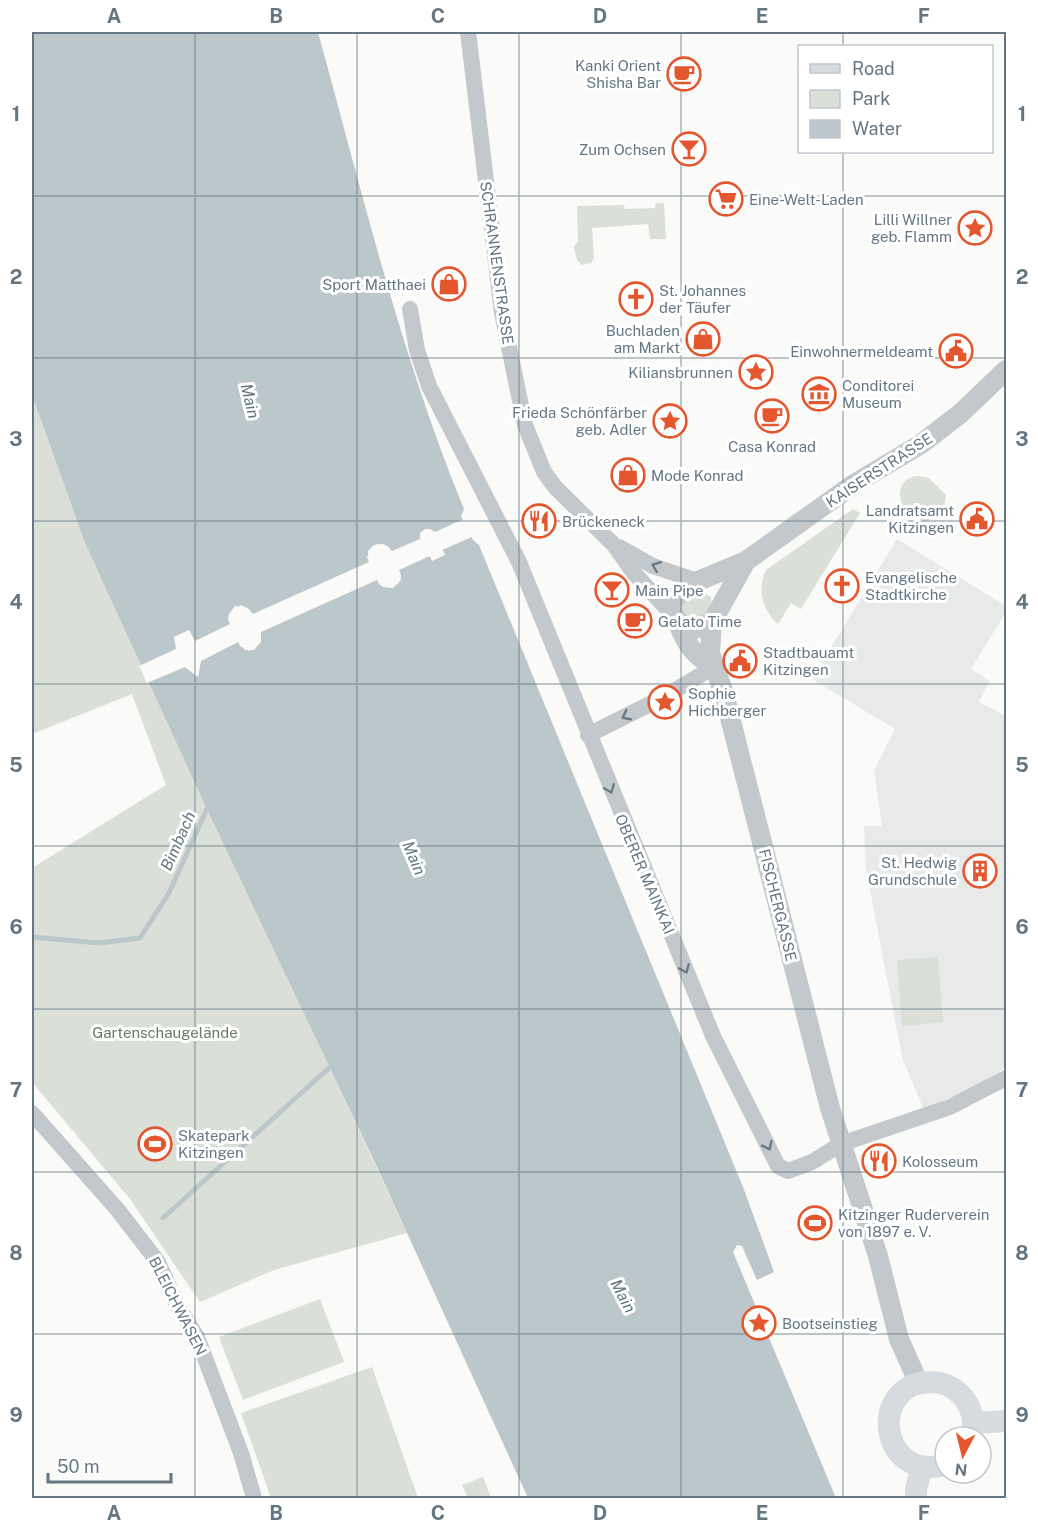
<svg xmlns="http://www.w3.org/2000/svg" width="1038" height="1530" viewBox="0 0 1038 1530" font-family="'Public Sans',sans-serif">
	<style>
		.built { fill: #e8e9e9 }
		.green { fill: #dadfd7 }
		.water { fill: #bbc7cb; fill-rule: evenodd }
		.pier { fill: #fafaf8; fill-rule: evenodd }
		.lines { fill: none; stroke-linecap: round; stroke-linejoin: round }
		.stream { stroke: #bbc7cb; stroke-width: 5 }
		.minor { stroke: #c3c8cc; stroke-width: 16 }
		.tertiary { stroke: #c3c8cc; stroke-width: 20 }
		.secondary { stroke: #d6dbdf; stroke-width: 22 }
		.oneway { stroke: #6a7a87 }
		.grid { fill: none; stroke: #657683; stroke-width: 1.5; stroke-opacity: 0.55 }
		.labels { text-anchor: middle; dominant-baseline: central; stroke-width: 6; stroke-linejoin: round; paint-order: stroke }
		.poi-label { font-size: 15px; fill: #657683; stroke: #fff; text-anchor: start }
		.street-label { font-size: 15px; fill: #657683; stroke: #fff }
		.park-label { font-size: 15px; fill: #687a64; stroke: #fff }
		.water-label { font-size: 16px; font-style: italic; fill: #60757c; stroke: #fff }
		.neatline { fill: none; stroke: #657683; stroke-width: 2 }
		.grid-label { font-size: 20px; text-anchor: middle; font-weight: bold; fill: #657683 }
	</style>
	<rect width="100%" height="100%" fill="#fafaf8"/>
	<!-- built -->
	<path class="built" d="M897 539 1006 606V612L971 669 990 681 979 702 1006 716V1067L973 1089 923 1108 902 1057 866 869 864 826H882L874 771 895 729 812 679Z"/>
	<!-- green -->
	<path class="green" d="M656 203H664L666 239H650L648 224 592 228 594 258 591 263 581 265 577 260 574 247 578 241 577 206 624 205 625 209 655 208Z
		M32 395 85 543 407 1233 274 1270 200 1302 130 1199 32 1082V868L166 785 132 694 32 734Z
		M918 476 929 478 946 495C944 513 941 516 924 522 918 518 907 512 904 507 896 495 900 477 918 476Z
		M853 509 860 513 801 609 791 603 778 624C762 610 757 589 766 570Z
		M699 589 711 597 712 611 693 622 680 610V600Z
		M938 957 943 1022 902 1026 897 960Z
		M320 1299 344 1362 243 1400 219 1337Z
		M372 1367 418 1498H271L241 1413Z
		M483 1477 491 1498H468L462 1485Z"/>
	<!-- water -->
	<path class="water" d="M32 32H318C362 192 401 356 464 509L461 516 473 540 479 545 743 1187 774 1272 757 1280 742 1246 737 1245 733 1252 836 1498H528L376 1165 207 809 85 543 32 395ZM425 529 435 533 445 555 432 561 421 539ZM380 544 389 547 401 575 398 584 383 587 379 584 367 557 374 545ZM241 605 250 610 261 642 249 651 240 646 228 619 229 614ZM189 631 201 660 198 676 185 667 174 637Z"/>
	<!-- pier -->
	<path class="pier" d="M466 518 474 536 440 551 431 532H426L423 538 432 555 399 570 401 580 393 588 383 587 377 580 261 632V642L254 650H245L238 642 201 661 198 677 185 667 147 683 139 666 176 649 174 637 189 630 195 641 230 624 229 614 235 606 246 607 253 614 369 562 368 551 374 545 384 544 392 551 420 539V533L425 529H430L435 532ZM380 547 389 553 398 575 392 585 382 582 370 557 372 549ZM237 609H245L250 616 259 638 253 647 243 645 233 623 232 615ZM188 634 198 661 196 671 187 665 177 639Z"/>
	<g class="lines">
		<!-- stream -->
		<path class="stream" d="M32 937 99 943 140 938 169 893 207 809 211 807
			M163 1218 330 1067"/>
		<!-- minor -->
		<path class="minor" d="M468 32 502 313 525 425 544 472 555 487 614 545 633 572 670 612
			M410 309 417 350 429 386 519 562 713 1036 778 1166 788 1171 812 1162 841 1144 950 1107 1006 1078
			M619 547 653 566 700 582
			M588 735 662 698 714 667
			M32 1113 117 1209 158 1262 177 1305 197 1337 241 1453 254 1498"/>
		<!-- tertiary -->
		<path class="tertiary" d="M746 561 712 622 710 653 724 694 830 1108 878 1256 899 1339 919 1384
			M678 622C685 644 694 655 714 667
			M712 622 695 629 683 626 670 612 674 599 686 586 746 561 854 484 921 444 961 413 1006 370"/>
		<!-- secondary -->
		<path class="secondary" d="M973 1423 1006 1421
			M945 1465C878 1482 868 1382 931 1382 942 1382 953 1387 960 1394 972 1406 976 1422 971 1437
			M916 1498V1489L922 1467"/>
	</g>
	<!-- one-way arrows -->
	<defs><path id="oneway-chevron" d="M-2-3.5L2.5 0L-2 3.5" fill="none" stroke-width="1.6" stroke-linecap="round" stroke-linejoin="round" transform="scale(1.5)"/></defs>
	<g class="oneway">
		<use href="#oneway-chevron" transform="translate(656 566) rotate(-158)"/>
		<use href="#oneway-chevron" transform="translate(626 716) rotate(153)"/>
		<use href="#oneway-chevron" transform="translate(610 789) rotate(68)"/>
		<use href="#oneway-chevron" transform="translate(685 969) rotate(67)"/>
		<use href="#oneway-chevron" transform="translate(768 1146) rotate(64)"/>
	</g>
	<!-- grid -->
	<path class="grid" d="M195 32V1498M357 32V1498M519 32V1498M681 32V1498M843 32V46M843 152V1498M32 196H1006M32 358H1006M32 521H1006M32 684H1006M32 846H1006M32 1009H1006M32 1172H1006M32 1334H1006"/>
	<!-- icons -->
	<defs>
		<g id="cafe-ring" transform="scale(1.725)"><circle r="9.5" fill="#fff" stroke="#e4572e" stroke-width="1.5"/><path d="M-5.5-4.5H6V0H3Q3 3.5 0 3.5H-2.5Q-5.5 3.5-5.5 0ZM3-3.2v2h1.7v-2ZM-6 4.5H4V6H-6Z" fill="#e4572e"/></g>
		<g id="bar-ring" transform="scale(1.725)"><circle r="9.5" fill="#fff" stroke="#e4572e" stroke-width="1.5"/><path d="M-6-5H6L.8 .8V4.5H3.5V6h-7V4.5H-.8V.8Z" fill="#e4572e"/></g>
		<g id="supermarket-ring" transform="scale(1.725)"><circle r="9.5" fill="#fff" stroke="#e4572e" stroke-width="1.5"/><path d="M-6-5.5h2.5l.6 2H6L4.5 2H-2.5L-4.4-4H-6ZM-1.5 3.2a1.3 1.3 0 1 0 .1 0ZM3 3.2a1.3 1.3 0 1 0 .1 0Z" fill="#e4572e"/></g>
		<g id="sight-ring" transform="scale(1.725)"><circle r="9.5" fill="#fff" stroke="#e4572e" stroke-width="1.5"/><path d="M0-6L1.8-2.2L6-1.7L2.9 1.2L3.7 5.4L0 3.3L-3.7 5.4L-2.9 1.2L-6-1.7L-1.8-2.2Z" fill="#e4572e"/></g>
		<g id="shop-ring" transform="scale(1.725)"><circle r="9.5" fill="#fff" stroke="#e4572e" stroke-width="1.5"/><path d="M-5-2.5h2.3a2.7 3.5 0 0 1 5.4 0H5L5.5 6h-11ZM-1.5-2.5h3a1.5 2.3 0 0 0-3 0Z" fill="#e4572e"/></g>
		<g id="church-ring" transform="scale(1.725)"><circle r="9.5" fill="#fff" stroke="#e4572e" stroke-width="1.5"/><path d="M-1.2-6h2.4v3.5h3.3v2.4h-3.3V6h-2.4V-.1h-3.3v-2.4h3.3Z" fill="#e4572e"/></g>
		<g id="civic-ring" transform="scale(1.725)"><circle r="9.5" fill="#fff" stroke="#e4572e" stroke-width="1.5"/><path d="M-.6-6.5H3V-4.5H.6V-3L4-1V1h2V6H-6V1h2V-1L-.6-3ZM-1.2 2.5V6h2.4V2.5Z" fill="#e4572e"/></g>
		<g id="museum-ring" transform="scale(1.725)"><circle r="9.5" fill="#fff" stroke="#e4572e" stroke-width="1.5"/><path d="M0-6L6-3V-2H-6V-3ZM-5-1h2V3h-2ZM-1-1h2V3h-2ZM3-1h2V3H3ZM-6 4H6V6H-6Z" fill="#e4572e"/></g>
		<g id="restaurant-ring" transform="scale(1.725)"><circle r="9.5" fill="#fff" stroke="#e4572e" stroke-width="1.5"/><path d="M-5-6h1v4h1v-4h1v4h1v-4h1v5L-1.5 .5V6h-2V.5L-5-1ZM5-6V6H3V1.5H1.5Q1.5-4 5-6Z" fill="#e4572e"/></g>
		<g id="building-ring" transform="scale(1.725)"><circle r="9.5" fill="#fff" stroke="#e4572e" stroke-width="1.5"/><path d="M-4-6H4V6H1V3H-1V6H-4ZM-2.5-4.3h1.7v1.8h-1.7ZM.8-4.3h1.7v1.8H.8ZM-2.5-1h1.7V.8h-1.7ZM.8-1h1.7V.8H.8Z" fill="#e4572e"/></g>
		<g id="stadium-ring" transform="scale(1.725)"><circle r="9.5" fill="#fff" stroke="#e4572e" stroke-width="1.5"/><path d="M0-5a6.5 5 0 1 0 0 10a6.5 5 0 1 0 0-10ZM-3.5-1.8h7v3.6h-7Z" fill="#e4572e"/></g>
	</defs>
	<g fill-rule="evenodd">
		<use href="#cafe-ring" x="684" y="74"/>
		<use href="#bar-ring" x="689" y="149"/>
		<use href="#supermarket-ring" x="726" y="199"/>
		<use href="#sight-ring" x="975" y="228"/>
		<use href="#shop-ring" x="449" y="284"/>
		<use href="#church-ring" x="636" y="299"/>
		<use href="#shop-ring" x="703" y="339"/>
		<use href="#civic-ring" x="956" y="351"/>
		<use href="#sight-ring" x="756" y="372"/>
		<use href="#museum-ring" x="819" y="394"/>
		<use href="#cafe-ring" x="772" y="416"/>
		<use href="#sight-ring" x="670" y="421"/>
		<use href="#shop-ring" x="628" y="475"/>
		<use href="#civic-ring" x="977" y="519"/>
		<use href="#restaurant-ring" x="539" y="521"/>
		<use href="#church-ring" x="842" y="586"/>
		<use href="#bar-ring" x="612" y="590"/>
		<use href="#cafe-ring" x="635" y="621"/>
		<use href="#civic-ring" x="740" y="661"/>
		<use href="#sight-ring" x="665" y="702"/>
		<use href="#building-ring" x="980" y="871"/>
		<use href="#stadium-ring" x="155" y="1144"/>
		<use href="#restaurant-ring" x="879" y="1161"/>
		<use href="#stadium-ring" x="815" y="1223"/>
		<use href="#sight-ring" x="759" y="1323"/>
	</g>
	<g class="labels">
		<!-- poi labels -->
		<g class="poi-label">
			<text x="661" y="65" text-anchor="end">Kanki Orient<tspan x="661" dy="17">Shisha Bar</tspan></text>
			<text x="666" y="149" text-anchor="end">Zum Ochsen</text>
			<text x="749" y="199">Eine-Welt-Laden</text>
			<text x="952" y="219" text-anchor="end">Lilli Willner<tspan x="952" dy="17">geb. Flamm</tspan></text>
			<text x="426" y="284" text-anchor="end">Sport Matthaei</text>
			<text x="659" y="290">St. Johannes<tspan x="659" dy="17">der Täufer</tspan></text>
			<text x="680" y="330" text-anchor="end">Buchladen<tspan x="680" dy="17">am Markt</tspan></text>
			<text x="933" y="351" text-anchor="end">Einwohnermeldeamt</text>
			<text x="733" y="372" text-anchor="end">Kiliansbrunnen</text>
			<text x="842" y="385">Conditorei<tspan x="842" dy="17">Museum</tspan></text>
			<text x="647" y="412" text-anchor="end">Frieda Schönfärber<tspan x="647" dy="17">geb. Adler</tspan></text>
			<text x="772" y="446" text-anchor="middle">Casa Konrad</text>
			<text x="651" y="475">Mode Konrad</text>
			<text x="954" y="510" text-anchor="end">Landratsamt<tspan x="954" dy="17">Kitzingen</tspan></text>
			<text x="562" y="521">Brückeneck</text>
			<text x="865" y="577">Evangelische<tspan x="865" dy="17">Stadtkirche</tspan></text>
			<text x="635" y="590">Main Pipe</text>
			<text x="658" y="621">Gelato Time</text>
			<text x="763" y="652">Stadtbauamt<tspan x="763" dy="17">Kitzingen</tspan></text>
			<text x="688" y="693">Sophie<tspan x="688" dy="17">Hichberger</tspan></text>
			<text x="957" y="862" text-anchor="end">St. Hedwig<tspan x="957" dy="17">Grundschule</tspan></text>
			<text x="178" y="1135">Skatepark<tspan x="178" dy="17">Kitzingen</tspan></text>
			<text x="902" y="1161">Kolosseum</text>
			<text x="838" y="1214">Kitzinger Ruderverein<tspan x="838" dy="17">von 1897 e. V.</tspan></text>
			<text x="782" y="1323">Bootseinstieg</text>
		</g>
		<!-- street labels -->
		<g class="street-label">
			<text transform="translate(497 263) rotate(82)">SCHRANNENSTRASSE</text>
			<text transform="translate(879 470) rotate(-33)">KAISERSTRASSE</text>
			<text transform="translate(645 874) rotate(67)">OBERER MAINKAI</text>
			<text transform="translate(778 905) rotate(76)">FISCHERGASSE</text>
			<text transform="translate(178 1306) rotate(63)">BLEICHWASEN</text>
		</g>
		<!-- park labels -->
		<g class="park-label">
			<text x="165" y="1032">Gartenschaugelände</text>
		</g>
		<!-- water labels -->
		<g class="water-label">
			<text transform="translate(250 401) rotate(76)">Main</text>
			<text transform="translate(178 841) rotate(-66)">Bimbach</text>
			<text transform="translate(414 858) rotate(67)">Main</text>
			<text transform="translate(623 1296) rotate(62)">Main</text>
		</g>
	</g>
	<!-- border -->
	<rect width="1038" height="1530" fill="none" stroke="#ffffff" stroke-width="66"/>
	<!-- legend -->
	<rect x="798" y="45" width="195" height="108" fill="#ffffff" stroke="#c1c8cd" stroke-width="1.5"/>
	<rect x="810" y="64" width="30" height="9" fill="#d6dbdf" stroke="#c1c8cd" stroke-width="1.5"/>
	<text x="852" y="75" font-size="18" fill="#657683">Road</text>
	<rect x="810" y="90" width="30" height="18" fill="#dadfd7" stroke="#c1c8cd" stroke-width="1.5"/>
	<text x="852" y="105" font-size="18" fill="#657683">Park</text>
	<rect x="810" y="120" width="30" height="18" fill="#bbc7cb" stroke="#c1c8cd" stroke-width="1.5"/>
	<text x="852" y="135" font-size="18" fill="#657683">Water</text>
	<!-- north arrow -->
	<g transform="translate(963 1455) rotate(187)"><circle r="28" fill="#ffffff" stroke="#c1c8cd" stroke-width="1.5"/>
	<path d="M0-4.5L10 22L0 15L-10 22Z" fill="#e4572e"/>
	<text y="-9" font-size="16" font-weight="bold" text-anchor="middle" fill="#657683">N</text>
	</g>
	<!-- scale -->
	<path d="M48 1473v9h123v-9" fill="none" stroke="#657683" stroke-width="3"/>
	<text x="57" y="1473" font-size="18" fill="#657683" stroke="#ffffff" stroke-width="4.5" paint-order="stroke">50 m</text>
	<rect x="33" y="33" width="972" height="1464" class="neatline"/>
	<g class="grid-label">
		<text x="114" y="23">A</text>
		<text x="276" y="23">B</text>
		<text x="438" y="23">C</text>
		<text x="600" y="23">D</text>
		<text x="762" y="23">E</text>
		<text x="924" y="23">F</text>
		<text x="16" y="121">1</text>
		<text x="1022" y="121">1</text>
		<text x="16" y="284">2</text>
		<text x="1022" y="284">2</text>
		<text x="16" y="446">3</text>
		<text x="1022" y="446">3</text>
		<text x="16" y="609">4</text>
		<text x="1022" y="609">4</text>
		<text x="16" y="772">5</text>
		<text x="1022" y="772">5</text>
		<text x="16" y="934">6</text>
		<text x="1022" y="934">6</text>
		<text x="16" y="1097">7</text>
		<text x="1022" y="1097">7</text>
		<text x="16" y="1260">8</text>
		<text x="1022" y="1260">8</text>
		<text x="16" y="1422">9</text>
		<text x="1022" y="1422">9</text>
		<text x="114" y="1520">A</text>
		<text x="276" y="1520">B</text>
		<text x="438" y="1520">C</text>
		<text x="600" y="1520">D</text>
		<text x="762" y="1520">E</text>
		<text x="924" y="1520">F</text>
	</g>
</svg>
